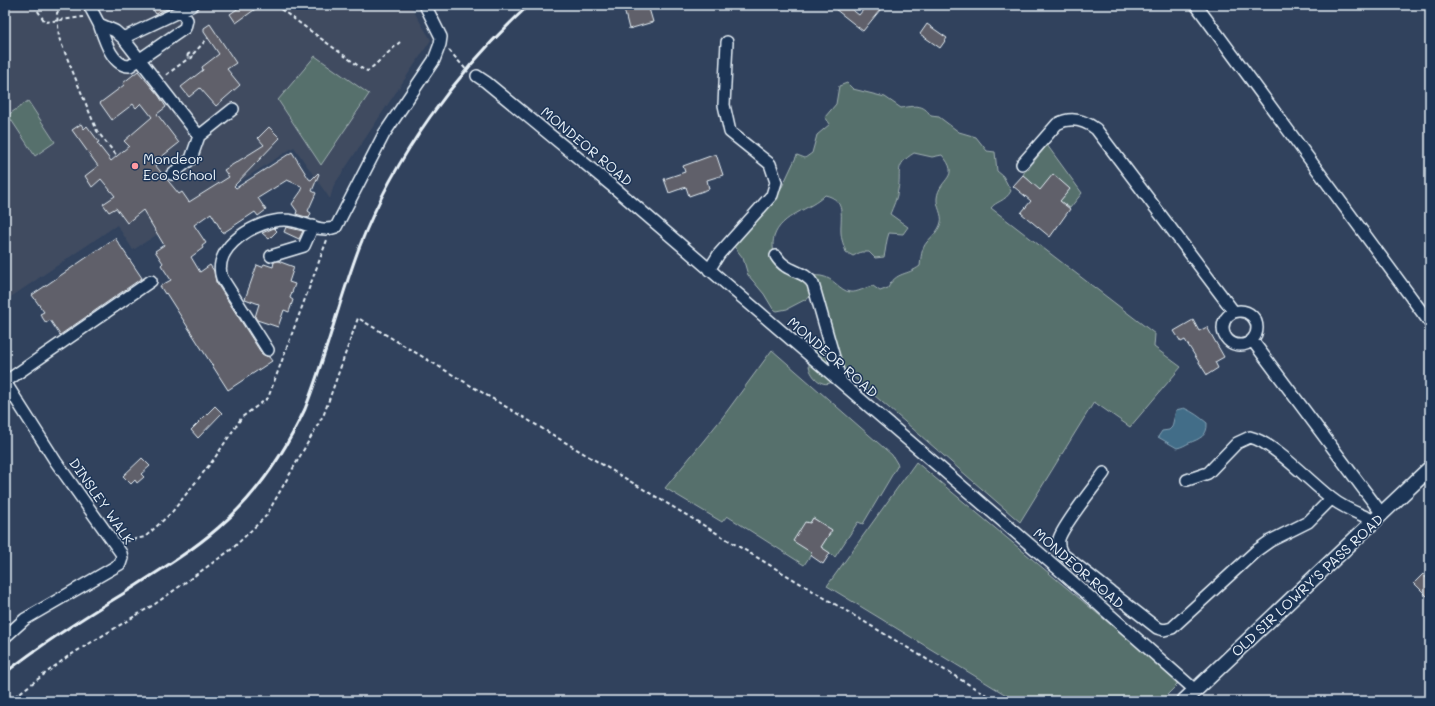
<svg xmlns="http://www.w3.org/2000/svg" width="1435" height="706" viewBox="0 0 1435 706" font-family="Mali,sans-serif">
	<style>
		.built { fill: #3f4b61 }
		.green { fill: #576f6c; stroke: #a0b0b2; fill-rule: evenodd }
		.water { fill: #426d88; stroke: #84a2b5 }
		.building { fill: #60616a; stroke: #e8f1f8 }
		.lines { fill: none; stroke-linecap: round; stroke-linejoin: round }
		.minor-casing { stroke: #e8f1f8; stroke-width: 14 }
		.major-casing { stroke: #e8f1f8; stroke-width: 17 }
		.path { stroke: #e8f1f8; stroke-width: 2; stroke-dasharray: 4 3; stroke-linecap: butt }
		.minor { stroke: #1d3557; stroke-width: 11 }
		.major { stroke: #1d3557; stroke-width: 14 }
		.rail { stroke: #e8f1f8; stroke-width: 3 }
		.poi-dot { fill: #ff9aa2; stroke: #1d3557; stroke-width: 1.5 }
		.labels { text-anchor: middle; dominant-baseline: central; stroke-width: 3; stroke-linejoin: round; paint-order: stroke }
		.street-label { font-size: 14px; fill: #e8f1f8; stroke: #1d3557 }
		.poi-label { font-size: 14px; fill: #e8f1f8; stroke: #1d3557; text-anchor: start }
	</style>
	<rect width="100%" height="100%" fill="#31425d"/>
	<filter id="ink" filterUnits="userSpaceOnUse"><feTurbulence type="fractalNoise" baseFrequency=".025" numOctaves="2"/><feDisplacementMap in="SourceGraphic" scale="8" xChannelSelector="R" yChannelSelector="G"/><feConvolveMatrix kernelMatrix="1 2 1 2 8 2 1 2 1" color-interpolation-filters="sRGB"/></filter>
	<g filter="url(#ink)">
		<!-- built -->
		<path class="built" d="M5 5H97L102 12 113 5H410L431 40 334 185 330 199 294 147 133 250 117 225 5 301Z"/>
		<!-- green -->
		<path class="green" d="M315 56 369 94 321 165 278 100Z
			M847 83 853 89 885 97 901 108C914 106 923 103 931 116L939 117 959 132 976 137 987 151 995 152 997 171 1003 176 1011 191C1005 202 996 201 991 208L1155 334 1154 347 1181 367 1130 427 1094 402 1020 522 851 375 842 374C839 377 834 381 830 383 819 387 808 372 809 363 810 351 825 345 826 334 826 324 818 304 816 294L787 309 777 311 773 309 764 294 748 275 743 258 733 245 774 190 782 187 797 155 805 158 812 153 817 135 830 124 825 117 836 104 839 86ZM914 153 932 157 942 155C962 178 939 178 937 198 936 206 943 215 941 222 939 231 932 236 927 242 921 249 921 258 920 266 907 276 896 271 888 288L880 291 873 286C865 287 858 293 850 292 840 291 834 278 821 276 800 274 789 284 777 260 773 254 772 244 774 237 781 214 811 210 825 195 847 200 840 217 841 233 841 239 844 246 846 252L853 256 861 252H869L875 258 884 257C886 249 886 241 889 233L903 234 908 227 890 214C893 207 897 198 898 190 902 171 893 166 914 153Z
			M28 101 55 142 35 156 8 115Z
			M1047 145 1082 193 1070 208 1060 201 1070 189 1053 175 1038 193 1027 183 1029 180 1023 175 1026 169H1028Z
			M772 350 892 455 898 465 863 524 858 522 835 557 821 547 832 530 813 518 810 523 807 522 812 553 804 565 727 516 722 522 665 488 722 418Z
			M916 462 1177 680V685L1161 701H1016L827 586Z"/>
		<!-- water -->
		<path class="water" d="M1184 408C1193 412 1200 417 1207 423 1208 436 1199 439 1189 443 1185 445 1182 447 1177 448L1158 437 1162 431 1169 430 1172 427 1176 410Z"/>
		<!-- building -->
		<path class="building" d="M150 5H176L156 14Z
			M243 5H261L236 23 230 14Z
			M623 5H648L653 22 629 29Z
			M830 5H846L859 15 867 5H884L863 31Z
			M210 24 236 63 227 69 240 85 216 106 200 88 189 97 181 87 203 70 202 67 219 54 204 32V28Z
			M927 24 947 38 940 48 920 34Z
			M138 71 159 96 166 107 157 114 179 143 160 158 162 160 155 165 179 194 182 192 189 202 229 177 224 170 264 145 258 138 269 127 280 138 234 186 236 188 292 152 309 179 311 180 318 173 319 174 312 191 316 193 308 211 311 213 309 218 296 214 297 211 292 204 302 190 301 186 287 180 258 198 266 210 258 216 255 212 223 233 211 213 194 225 206 243 202 246 203 248 191 257 200 272 210 265 214 271 216 282 262 354 269 357 272 361 228 390 166 293 165 294 160 286 171 280 161 265 163 263 155 251 164 245 143 210 127 223 116 208 109 212 103 204 115 196 101 179 92 187 85 176 98 166 72 130 81 124 84 129 87 126 99 142 97 143 111 161 129 146 124 141 152 117 141 103 136 108 133 104 112 120 100 103 124 85 123 83Z
			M716 154 723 175 707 180 709 189 689 196 686 187 669 193 664 179 685 172 683 166Z
			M1053 174 1070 189 1060 201 1070 209 1050 237 1021 213 1031 201 1013 186 1023 175 1040 190Z
			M286 227 303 231 299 239 284 232Z
			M274 228 277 231 269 239 262 233Z
			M115 238 142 278 60 335 50 320 46 323 40 314 44 312 32 295Z
			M278 261 294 267 289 282 295 284 290 298 293 300 289 312 284 310 278 327 257 320 255 317 259 304 245 299 257 265 262 267 264 264 273 267 274 262Z
			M1193 320 1199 331 1207 327 1224 357 1215 362 1218 368 1207 375 1185 340 1181 342 1174 331Z
			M215 406 222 413 198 438 191 430Z
			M142 458 150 466 141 474 144 477 137 483 135 480 131 484 123 476Z
			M813 518 832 530 821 547 830 553 823 564 810 555 812 553 793 541 805 522 810 523Z
			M1423 574 1430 582V599L1414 583Z"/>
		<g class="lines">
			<!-- minor casing -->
			<g class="minor-casing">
				<path id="minor" d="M89 5 99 24 115 31 123 38 199 136 233 109
					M1196 5 1430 323
					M99 24C104 38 112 67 130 66L185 28 187 20 181 11
					M123 38 193 5
					M477 76 486 82 617 190 1057 568 1195 690
					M1022 164 1057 124C1071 116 1084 120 1096 129L1234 312
					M172 174 191 159 199 136
					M271 256 304 246 313 226
					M776 256C787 274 804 269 813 284L841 382
					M709 270 719 254 772 195 776 182 770 164 730 132 724 105 727 42
					M1223 328a17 17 0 1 1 34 0a17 17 0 1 1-34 0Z
					M1252 340 1382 514
					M268 350 222 278C211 246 259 219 285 220 302 220 319 234 336 227L384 134 434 60 440 44 441 37 425 5
					M5 382 56 462 121 553 122 558 120 564 25 619 5 637
					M5 382 151 281
					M1104 473C1094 487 1063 525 1059 539 1058 546 1060 552 1065 556L1157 628 1164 630 1172 628 1256 551 1270 541 1308 522 1331 499
					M1187 480 1208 473 1237 443 1250 437C1273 442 1311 483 1331 498 1344 509 1360 514 1375 521"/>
			</g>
			<!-- major casing -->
			<g class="major-casing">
				<path id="major" d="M1184 701 1430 468"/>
			</g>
			<!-- path -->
			<path class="path" d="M34 5 45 22 83 17
				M62 5 57 13 59 38 97 131 117 156
				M275 5 364 70 368 71 400 42
				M449 50 468 72
				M187.5 56a2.5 2.5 0 1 1 5 0a2.5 2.5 0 1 1-5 0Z
				M193 54 208 38
				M166 75 189 58
				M126 541 145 537 172 512 214 459 242 417 268 398 327 240
				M9 701 67 657 155 604 232 549 266 516 324 414 358 318 988 696
				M983 701 988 696 997 701"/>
			<!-- minor -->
			<use href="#minor" class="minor"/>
			<!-- major -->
			<use href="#major" class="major"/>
			<!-- rail -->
			<path class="rail" d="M5 673C42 644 81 619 121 595 154 574 188 554 218 528 257 495 284 454 305 409 326 356 339 301 359 248 395 155 456 72 529 5"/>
		</g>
	</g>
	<!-- markers -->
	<circle class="poi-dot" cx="135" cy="166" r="4"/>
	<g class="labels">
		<!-- street labels -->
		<g class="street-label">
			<text transform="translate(587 146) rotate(40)">MONDEOR ROAD</text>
			<text transform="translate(833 357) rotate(41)">MONDEOR ROAD</text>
			<text transform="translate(102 501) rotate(55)">DINSLEY WALK</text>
			<text transform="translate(1079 568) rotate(41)">MONDEOR ROAD</text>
			<text transform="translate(1307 585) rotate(-43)">OLD SIR LOWRY'S PASS ROAD</text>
		</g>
		<!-- poi labels -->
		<g class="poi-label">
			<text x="143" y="158">Mondeor<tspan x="143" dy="16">Eco School</tspan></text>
		</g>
	</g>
	<!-- margin -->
	<rect width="1435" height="706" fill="none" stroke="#1d3557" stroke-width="20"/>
	<rect x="10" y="10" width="1415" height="686" fill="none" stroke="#e8f1f8" stroke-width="1.5" filter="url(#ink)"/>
</svg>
